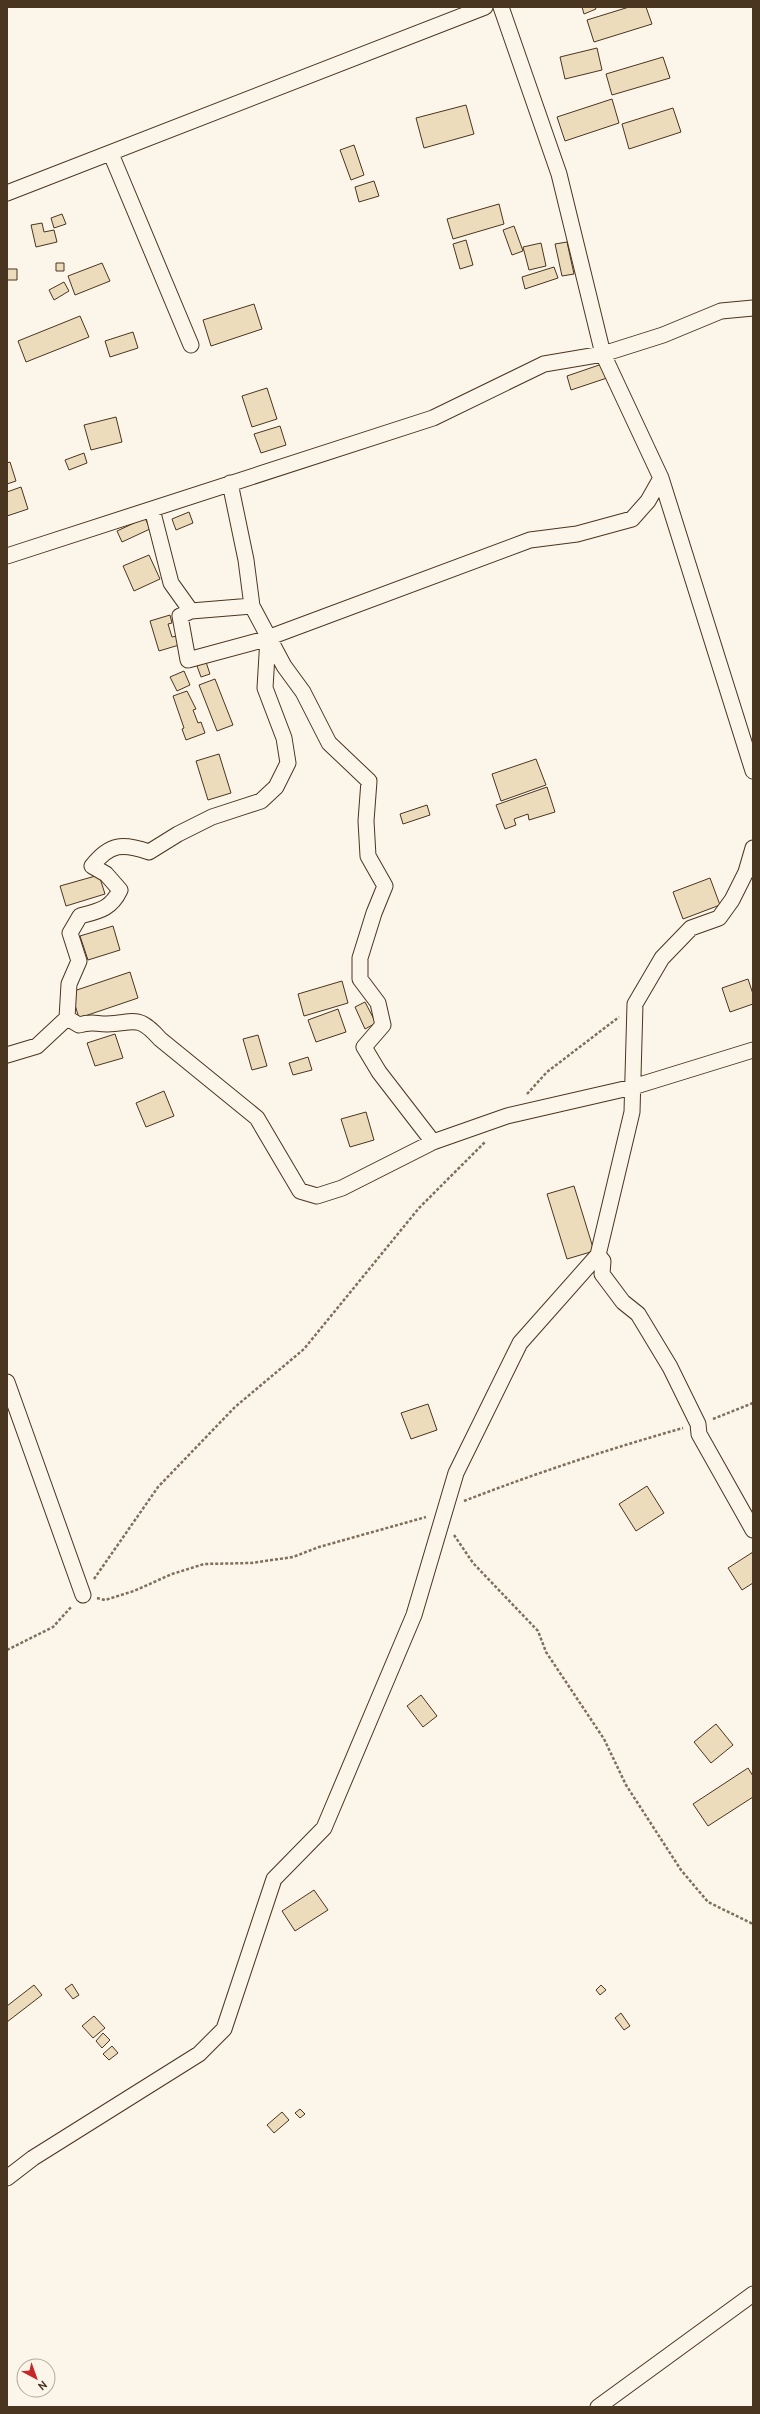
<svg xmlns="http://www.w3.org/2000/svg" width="760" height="2414" viewBox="0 0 760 2414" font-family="Overpass,sans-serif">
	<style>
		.building { fill: #ecdcbc; stroke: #4a3520 }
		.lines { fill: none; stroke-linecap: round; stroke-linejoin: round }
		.minor-casing { stroke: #4a3520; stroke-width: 17 }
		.path { stroke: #7f6f5c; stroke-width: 2.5; stroke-dasharray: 3 2; stroke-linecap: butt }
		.minor { stroke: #fbf6e9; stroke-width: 15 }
	</style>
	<rect width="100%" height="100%" fill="#fbf6e9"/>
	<!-- building -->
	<path class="building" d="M582 7H595L596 9 584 14Z
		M629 7H646L652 24 594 42 587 20Z
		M597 48 602 70 565 79 560 57Z
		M663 57 670 78 612 95 606 74Z
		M612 99 619 123 565 141 557 117Z
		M466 105 474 134 424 148 416 118Z
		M673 108 681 132 629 149 622 124Z
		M354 145 364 175 351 180 340 150Z
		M374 181 379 196 359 202 355 187Z
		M499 204 504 224 453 239 447 219Z
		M62 214 66 224 54 228 51 218Z
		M42 223 44 232 54 230 57 242 36 247 31 225Z
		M514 226 523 251 512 255 503 230Z
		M466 240 473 265 460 269 453 244Z
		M567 242 574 274 562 276 555 244Z
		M541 243 546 266 529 270 523 247Z
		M56 263H64V271H56Z
		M102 263 110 281 75 295 68 276Z
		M554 267 558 278 525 289 522 277Z
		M7 269H17V280H7Z
		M64 282 69 291 54 300 49 290Z
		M254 304 262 329 211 346 203 320Z
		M80 316 89 337 26 362 18 341Z
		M133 332 138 348 110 357 105 341Z
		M605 363 610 377 571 390 567 376Z
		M267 388 277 419 252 427 242 396Z
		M116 417 122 442 91 450 84 425Z
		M280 426 286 445 261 453 254 434Z
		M84 453 87 463 69 470 65 460Z
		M10 462 16 481 7 484V463Z
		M21 487 28 509 7 516V492Z
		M189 512 193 523 176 530 172 519Z
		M145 518 150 529 122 542 117 531Z
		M149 555 160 579 134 591 123 566Z
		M170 615 172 623 168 624 172 637 177 636 179 645 159 651 150 621Z
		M206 662 210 674 201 677 197 666Z
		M184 671 190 685 177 691 170 677Z
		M215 679 233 725 217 731 199 685Z
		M187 691 196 709 193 710 198 723 201 722 205 733 186 740 182 729 184 728 173 696Z
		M219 754 231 793 208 800 196 761Z
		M536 759 546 785 501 801 492 774Z
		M547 787 555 812 529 820 528 814 514 819 516 825 505 829 496 805Z
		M427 805 430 815 403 824 400 814Z
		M99 875 105 894 66 906 60 886Z
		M710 878 720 905 683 919 673 892Z
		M113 926 120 950 88 960 80 936Z
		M130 972 138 998 79 1018 71 992Z
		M748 979 753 994V1004L730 1012 722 988Z
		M342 981 348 1003 304 1016 298 994Z
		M365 1002 376 1023 365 1029 355 1007Z
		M338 1009 346 1032 316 1042 308 1020Z
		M115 1034 123 1058 95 1066 87 1043Z
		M258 1035 267 1066 252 1070 243 1039Z
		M308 1057 312 1070 293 1075 289 1063Z
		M164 1091 174 1116 146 1127 136 1103Z
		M366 1112 374 1140 350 1147 341 1119Z
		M574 1186 594 1251 567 1259 547 1194Z
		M428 1404 437 1430 411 1439 401 1413Z
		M647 1486 664 1513 636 1531 619 1504Z
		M753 1552V1583L742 1590 728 1568Z
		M421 1695 437 1716 423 1727 407 1706Z
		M716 1724 733 1745 711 1763 694 1742Z
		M748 1768 753 1776V1797L708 1826 693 1804Z
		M314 1890 328 1910 295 1931 282 1911Z
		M72 1984 79 1995 73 1999 65 1989Z
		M34 1985 42 1995 7 2022V2006Z
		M601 1985 606 1990 600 1995 596 1990Z
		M621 2013 630 2026 624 2030 615 2018Z
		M94 2016 105 2028 93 2038 82 2026Z
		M103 2033 110 2040 102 2048 96 2041Z
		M112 2046 118 2053 109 2060 103 2054Z
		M300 2109 305 2114 300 2118 295 2113Z
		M282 2112 289 2120 274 2133 267 2125Z"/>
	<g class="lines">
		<!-- minor casing -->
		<g class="minor-casing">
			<path id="minor" d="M501 7 559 174 603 354 661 478 753 771
				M111 154 191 345
				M7 193 485 7
				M230 483 246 560 252 606 284 666 303 692 329 743 369 781 366 821 368 856 385 886 374 913 360 958V979L378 1003 383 1025 364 1047 379 1072 433 1142
				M152 509 171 583 191 611 180 616 188 660 262 640 530 540 577 534 632 519 648 501 661 478
				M7 556 433 418 544 364 603 354 663 335 721 311 753 308
				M191 611 252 606
				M67 1018 79 1025C92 1021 95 1024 107 1024 135 1023 138 1014 160 1039L257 1118 300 1191 317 1196 342 1188 433 1142 507 1116 633 1087 753 1050
				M7 1055 37 1046 67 1018 69 984 79 961 70 933 80 916C99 911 111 909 120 890L106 874 92 866C110 843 123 843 149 852L178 834 212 817 261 801 276 787 288 763 284 738 265 688 268 638
				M598 1255 603 1261 602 1274 623 1302 638 1314 670 1367 698 1424 699 1434 753 1530
				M7 1382 83 1595
				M7 2178 33 2158 199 2054 224 2029 274 1879 324 1828 414 1615 456 1473 520 1343 598 1255 632 1112 635 1004 662 958 691 928 719 918 732 900 746 872 753 848
				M598 2407 753 2294"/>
		</g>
		<!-- path -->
		<path class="path" d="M527 1094 547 1072 619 1017
			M713 1419 753 1403
			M464 1501C536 1473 609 1449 683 1428
			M454 1535 473 1563 538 1631 546 1652 604 1739 626 1785 681 1870 708 1902 753 1924
			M94 1579 158 1487 235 1407 304 1349 419 1208 485 1142
			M97 1598 105 1600 134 1591 172 1574 204 1564 251 1563 293 1557 319 1547 426 1517
			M7 1650 53 1627 72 1606"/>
		<!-- minor -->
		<use href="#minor" class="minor"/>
	</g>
	<!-- border -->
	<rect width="760" height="2414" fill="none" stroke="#4a3520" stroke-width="16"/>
	<!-- north arrow -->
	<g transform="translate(36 2378) rotate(139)"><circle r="19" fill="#fbf6e9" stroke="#b4a999"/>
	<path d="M0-3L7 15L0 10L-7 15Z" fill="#c62828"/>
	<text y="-6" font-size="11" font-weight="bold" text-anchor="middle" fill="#4a3520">N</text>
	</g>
</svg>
